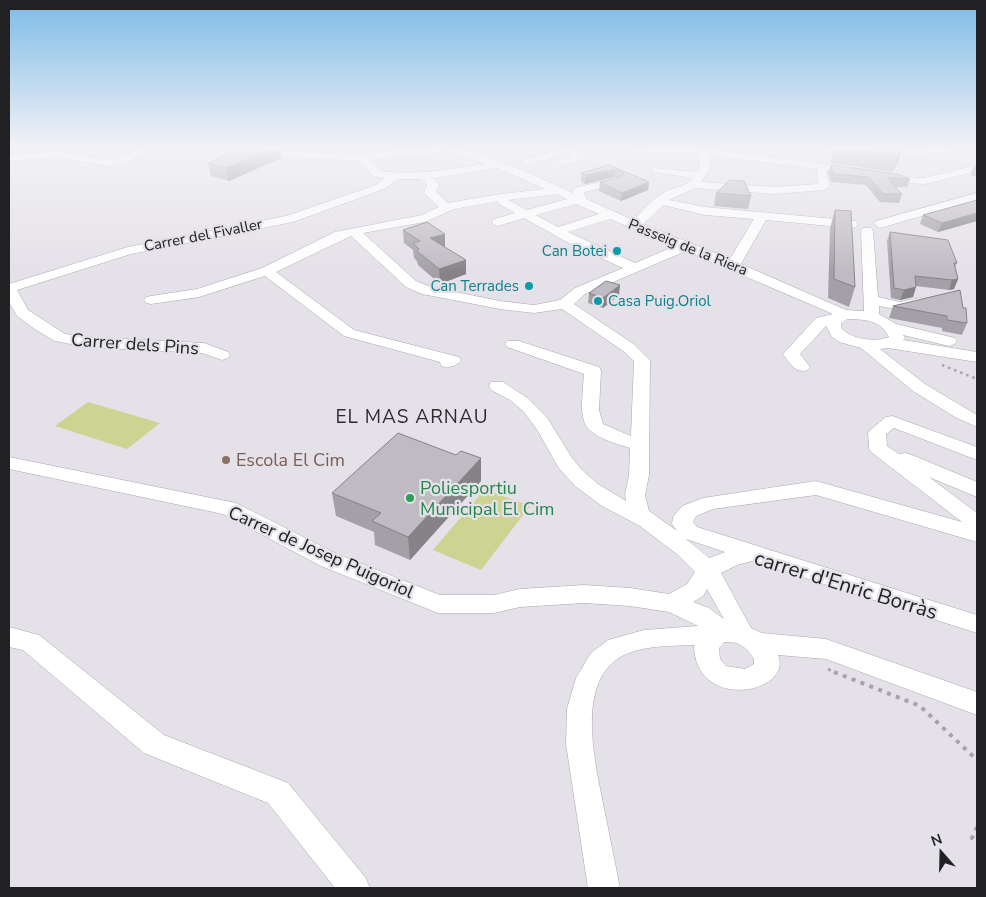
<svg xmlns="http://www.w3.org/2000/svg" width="986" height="897" viewBox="0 0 986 897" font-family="'Nunito Sans',sans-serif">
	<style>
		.green { fill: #cdd390 }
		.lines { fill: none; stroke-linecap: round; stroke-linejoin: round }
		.minor-casing { stroke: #aaa7ad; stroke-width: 1 }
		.path-far2 { stroke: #a6a4a9; stroke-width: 2.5; stroke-dasharray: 2.5 4; stroke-linecap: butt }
		.path-far1 { stroke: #a6a4a9; stroke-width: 3; stroke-dasharray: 3 4.5; stroke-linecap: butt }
		.path { stroke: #a6a4a9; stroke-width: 4; stroke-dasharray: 4 5.5; stroke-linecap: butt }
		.minor { fill: #fff; fill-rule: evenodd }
		.wall { fill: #a3a1a7 }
		.shaded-wall { fill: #858388 }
		.building { fill: #bebbc2; stroke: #858388 }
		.culture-dot { fill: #0f9aa8; stroke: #e4e1e8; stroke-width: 2 }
		.education-dot { fill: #8d6e63; stroke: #e4e1e8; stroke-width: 2 }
		.leisure-dot { fill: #2e9e5b; stroke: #e4e1e8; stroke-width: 2 }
		.labels { text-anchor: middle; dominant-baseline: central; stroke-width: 4.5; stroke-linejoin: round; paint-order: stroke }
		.far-street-label { font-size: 15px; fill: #212023; stroke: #e4e1e8 }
		.far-culture-label { font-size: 15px; fill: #0d838f; stroke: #e4e1e8; text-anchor: end }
		.street-label { font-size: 18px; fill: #212023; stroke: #e4e1e8 }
		.education-label { font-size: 18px; fill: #785e54; stroke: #e4e1e8; text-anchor: start }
		.leisure-label { font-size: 18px; fill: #27864d; stroke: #e4e1e8; text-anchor: start }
		.neighbourhood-label { font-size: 19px; letter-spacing: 1px; fill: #2c2a2f; stroke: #e4e1e8 }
		.near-street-label { font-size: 21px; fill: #212023; stroke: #e4e1e8 }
	</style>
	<rect width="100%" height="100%" fill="#e4e1e8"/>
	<!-- green -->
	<path class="green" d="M88 402 160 423 127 449 55 426Z
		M485 489 530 506 481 570 433 550Z"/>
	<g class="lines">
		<!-- minor casing -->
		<g class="minor-casing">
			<path id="minor" d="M142 147H155L137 158 107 166 56 157 9 161V155L56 151 107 160 129 154Z
				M224 147 363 155 403 149 458 147 527 172 573 193 574 188 615 179 619 180 621 182 619 184 584 192 586 199 633 220C644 210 653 198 665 192 674 187 687 187 693 178L653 172 652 170 653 168 697 172 700 168 698 154 593 150 588 147 702 148 859 169 860 171 859 173 855 174 826 170 830 187 824 190 775 194 695 188 669 200 705 207 856 221 858 224 856 227 852 228 766 220 741 264 846 310 864 311 861 231 863 228H871L873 231 878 297 900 302 920 298 925 299 927 302 925 305 900 310 879 306V314L896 324 955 338 957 341 955 344 949 346 903 335 905 338 903 340 977 352V362L888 348 880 349 925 384 977 415V427L955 417 913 391 861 348 839 342 832 337 826 326 800 354 810 367 808 370C795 374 790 363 783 354L816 318 833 314 686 251 585 294 574 304 635 345 650 360 649 475 645 495 649 511 677 531 672 524 673 517 682 506 703 498 816 481 962 522 871 452 869 448 868 432 886 417 892 416 977 447V460L894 428 886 434 887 446 899 454 905 453 912 455 977 482V497L929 477 977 513V542L816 495 713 509 696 516 693 522 697 527 977 615V633L752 561 737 565 721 573 751 628 762 633 826 639 977 692V715L826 659 778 655C794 693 695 713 694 645 670 646 636 645 616 660 575 690 597 772 605 813 610 838 615 863 620 888H588L566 744 567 709 576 678 591 653 608 640 644 630 698 626 669 612 630 606 584 603 520 607 494 613H438L321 566 223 514 9 469V457L236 503 337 554 440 595H494L520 589 584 585 630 588 669 594 687 584 695 572 678 555 640 526 602 506 575 486 558 467 538 431 524 412 510 400 491 390 489 386 491 382H503L529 399 548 419 572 458 581 469 598 484 626 501 625 495 629 475 630 448C577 432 580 426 584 374L507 347 505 344 507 341H519L599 367 601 371 599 410 603 424 631 436 634 361 623 351 562 309 534 313 500 309 422 294 406 287 351 236 276 272 354 330 459 357 461 360C456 367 449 368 441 366L440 362 344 336 265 276 199 297 151 304 146 303 144 300 146 297 151 296 197 289 262 268 335 232 422 215 439 207 424 193 427 185 421 179H399L384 189 293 222 131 254 17 290 28 310 65 334 86 337 204 343 228 352 230 355 228 358 222 360 202 353 86 347 55 341 36 330 17 316 9 302V284L128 247 286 216 376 185 385 178 373 176 360 161 254 155 225 149ZM446 150 485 164C450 169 416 176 380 171L370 160 403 155H433ZM709 155 817 169 818 184 775 187 701 182 710 168ZM497 168 545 189 494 195 448 203 436 192 439 184 433 178ZM557 194 567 199 527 210 508 200ZM498 201 499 204 515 213 494 219 492 222 494 225 498 226 524 218 574 246 623 268 575 288 560 300 534 305 500 301 431 287 416 281 363 233 425 222 454 209ZM576 204 599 214 558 227 536 215ZM663 205 705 215 754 219 730 259 643 224ZM610 219 675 246 635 263 568 232ZM847 319C863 319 881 320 889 337 875 343 851 339 841 328V323ZM686 539 725 552 709 558ZM707 589 724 619 709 608 693 602 703 596ZM724 642C739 641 747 647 754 659V664L745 669 726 666 720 659 719 648Z
				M567 147 589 156 588 158 561 166 556 163 557 161 574 156 568 153 528 165 523 162 524 160Z
				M812 147H839L878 153 937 147H975L970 150 878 159 817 150Z
				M977 165V171L925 184 885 182 879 179 885 176 925 178Z
				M977 193V200L880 228 874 224 876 221Z
				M9 627 39 635 164 735 288 783 365 877 370 888H335L268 803 144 753 23 650 9 647Z"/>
		</g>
		<!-- path-far2 -->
		<path class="path-far2" d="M942 365 977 379"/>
		<!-- path-far1 -->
		<path class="path-far1" d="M828 669 836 673"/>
		<!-- path -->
		<path class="path" d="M834 672 920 706 977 760
			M977 827 972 838 977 841"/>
		<!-- minor -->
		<use href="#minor" class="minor"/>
	</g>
	<!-- wall -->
	<path class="wall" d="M242 147H298L291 149 279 148 281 158 229 181 211 176 208 163 231 153 230 151Z
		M835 147H903L898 162 892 172 830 163Z
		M609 165 649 182 648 190 621 201 599 191 600 182 617 178 615 177 585 184 581 182V173Z
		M831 165 910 179 907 187H895L902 194 899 203 880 202 866 185 831 182 828 173Z
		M977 165V177L970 175 973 167Z
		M716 193 751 196 748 209 714 206Z
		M977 200V221L938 232 920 224 923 215Z
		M835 210 855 287 849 307 828 298 830 228Z
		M403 230 445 234V247L466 274 440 284 418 265 417 261 414 258 413 250 404 243Z
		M890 232 957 263 955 267 958 279 954 289 949 290 916 286 913 297 900 300 891 298 887 241Z
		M589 293 619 295 603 308 588 303Z
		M893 306 963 308 967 323 962 335 942 331V328L889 318Z
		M481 481 410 560 375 545 374 532 336 516 332 493Z"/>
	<!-- shaded-wall -->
	<path class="shaded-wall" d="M277 147H279L281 158 229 181 226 168Z
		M903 147 898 162 892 172 897 156Z
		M615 169V177L585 184 586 175Z
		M649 182 648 190 621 201 622 193Z
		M977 213V221L938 232 942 223Z
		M445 234V247L430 238Z
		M466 260V274L440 284 439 269Z
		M958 279 954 289 949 290 952 280Z
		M620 285 619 295 603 308V298Z
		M916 287 913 297 900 300 904 290Z
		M481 458V481L410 560 408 537Z"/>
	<!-- building -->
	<path class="building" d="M242 147H277L226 168 208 163 233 153 230 151Z
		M836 147H902L897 156Z
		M609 165 649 182 622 193 600 182 621 177 624 174 620 170 615 169 586 175 581 173Z
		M831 165 897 174 910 179 887 178 902 194H883L868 177 833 174Z
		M730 180 744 181 751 196 716 193Z
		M977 200V213L942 223 923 215Z
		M835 210 851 211 855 287 834 279Z
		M427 222 445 234 430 238 466 260 439 269 417 251 419 249 413 243 420 241 403 230Z
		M890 232 948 240 957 263H954L958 279 952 280 915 276 916 287 904 290 894 288Z
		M606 281 620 285 603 298 589 293Z
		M960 290 963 308H966L967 323 947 320V316L893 306Z
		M398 433 456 455 461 451 481 458 408 537 372 521 381 513 332 493Z"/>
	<!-- sky -->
	<linearGradient id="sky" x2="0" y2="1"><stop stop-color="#7dbbe8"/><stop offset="0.54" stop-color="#f3f2f5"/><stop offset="1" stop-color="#f3f2f5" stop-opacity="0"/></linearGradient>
	<rect width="986" height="273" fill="url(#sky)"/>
	<!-- markers -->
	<g class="culture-dot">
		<circle cx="617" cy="251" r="5"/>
		<circle cx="529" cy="286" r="5"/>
		<circle cx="598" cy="301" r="5"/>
	</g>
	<circle class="education-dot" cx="226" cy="460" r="5"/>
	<circle class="leisure-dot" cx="410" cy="498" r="5"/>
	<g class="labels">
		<!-- far-street labels -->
		<g class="far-street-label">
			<text transform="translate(203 235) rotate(-11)">Carrer del Fivaller</text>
			<text transform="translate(688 247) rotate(22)">Passeig de la Riera</text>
		</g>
		<!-- far-culture labels -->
		<g class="far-culture-label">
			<text x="607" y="251">Can Botei</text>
			<text x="519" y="286">Can Terrades</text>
			<text x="608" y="301" text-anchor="start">Casa Puig.Oriol</text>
		</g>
		<!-- street labels -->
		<g class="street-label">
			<text transform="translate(135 344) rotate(4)">Carrer dels Pins</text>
			<text transform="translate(321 552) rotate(24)">Carrer de Josep Puigoriol</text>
		</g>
		<!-- education labels -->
		<g class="education-label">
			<text x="236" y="460">Escola El Cim</text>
		</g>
		<!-- leisure labels -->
		<g class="leisure-label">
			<text x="420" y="488">Poliesportiu<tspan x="420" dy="21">Municipal El Cim</tspan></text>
		</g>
		<!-- neighbourhood labels -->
		<g class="neighbourhood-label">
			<text x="412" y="417">EL MAS ARNAU</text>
		</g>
		<!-- near-street labels -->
		<g class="near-street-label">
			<text transform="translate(846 585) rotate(17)">carrer d'Enric Borràs</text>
		</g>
	</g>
	<!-- border -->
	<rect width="986" height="897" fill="none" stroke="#212023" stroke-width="20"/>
	<!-- north arrow -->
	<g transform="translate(941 852) rotate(340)" stroke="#e4e1e8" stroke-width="4" paint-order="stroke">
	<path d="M0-4L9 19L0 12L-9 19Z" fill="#212023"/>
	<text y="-8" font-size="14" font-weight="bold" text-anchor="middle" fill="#212023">N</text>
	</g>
</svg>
